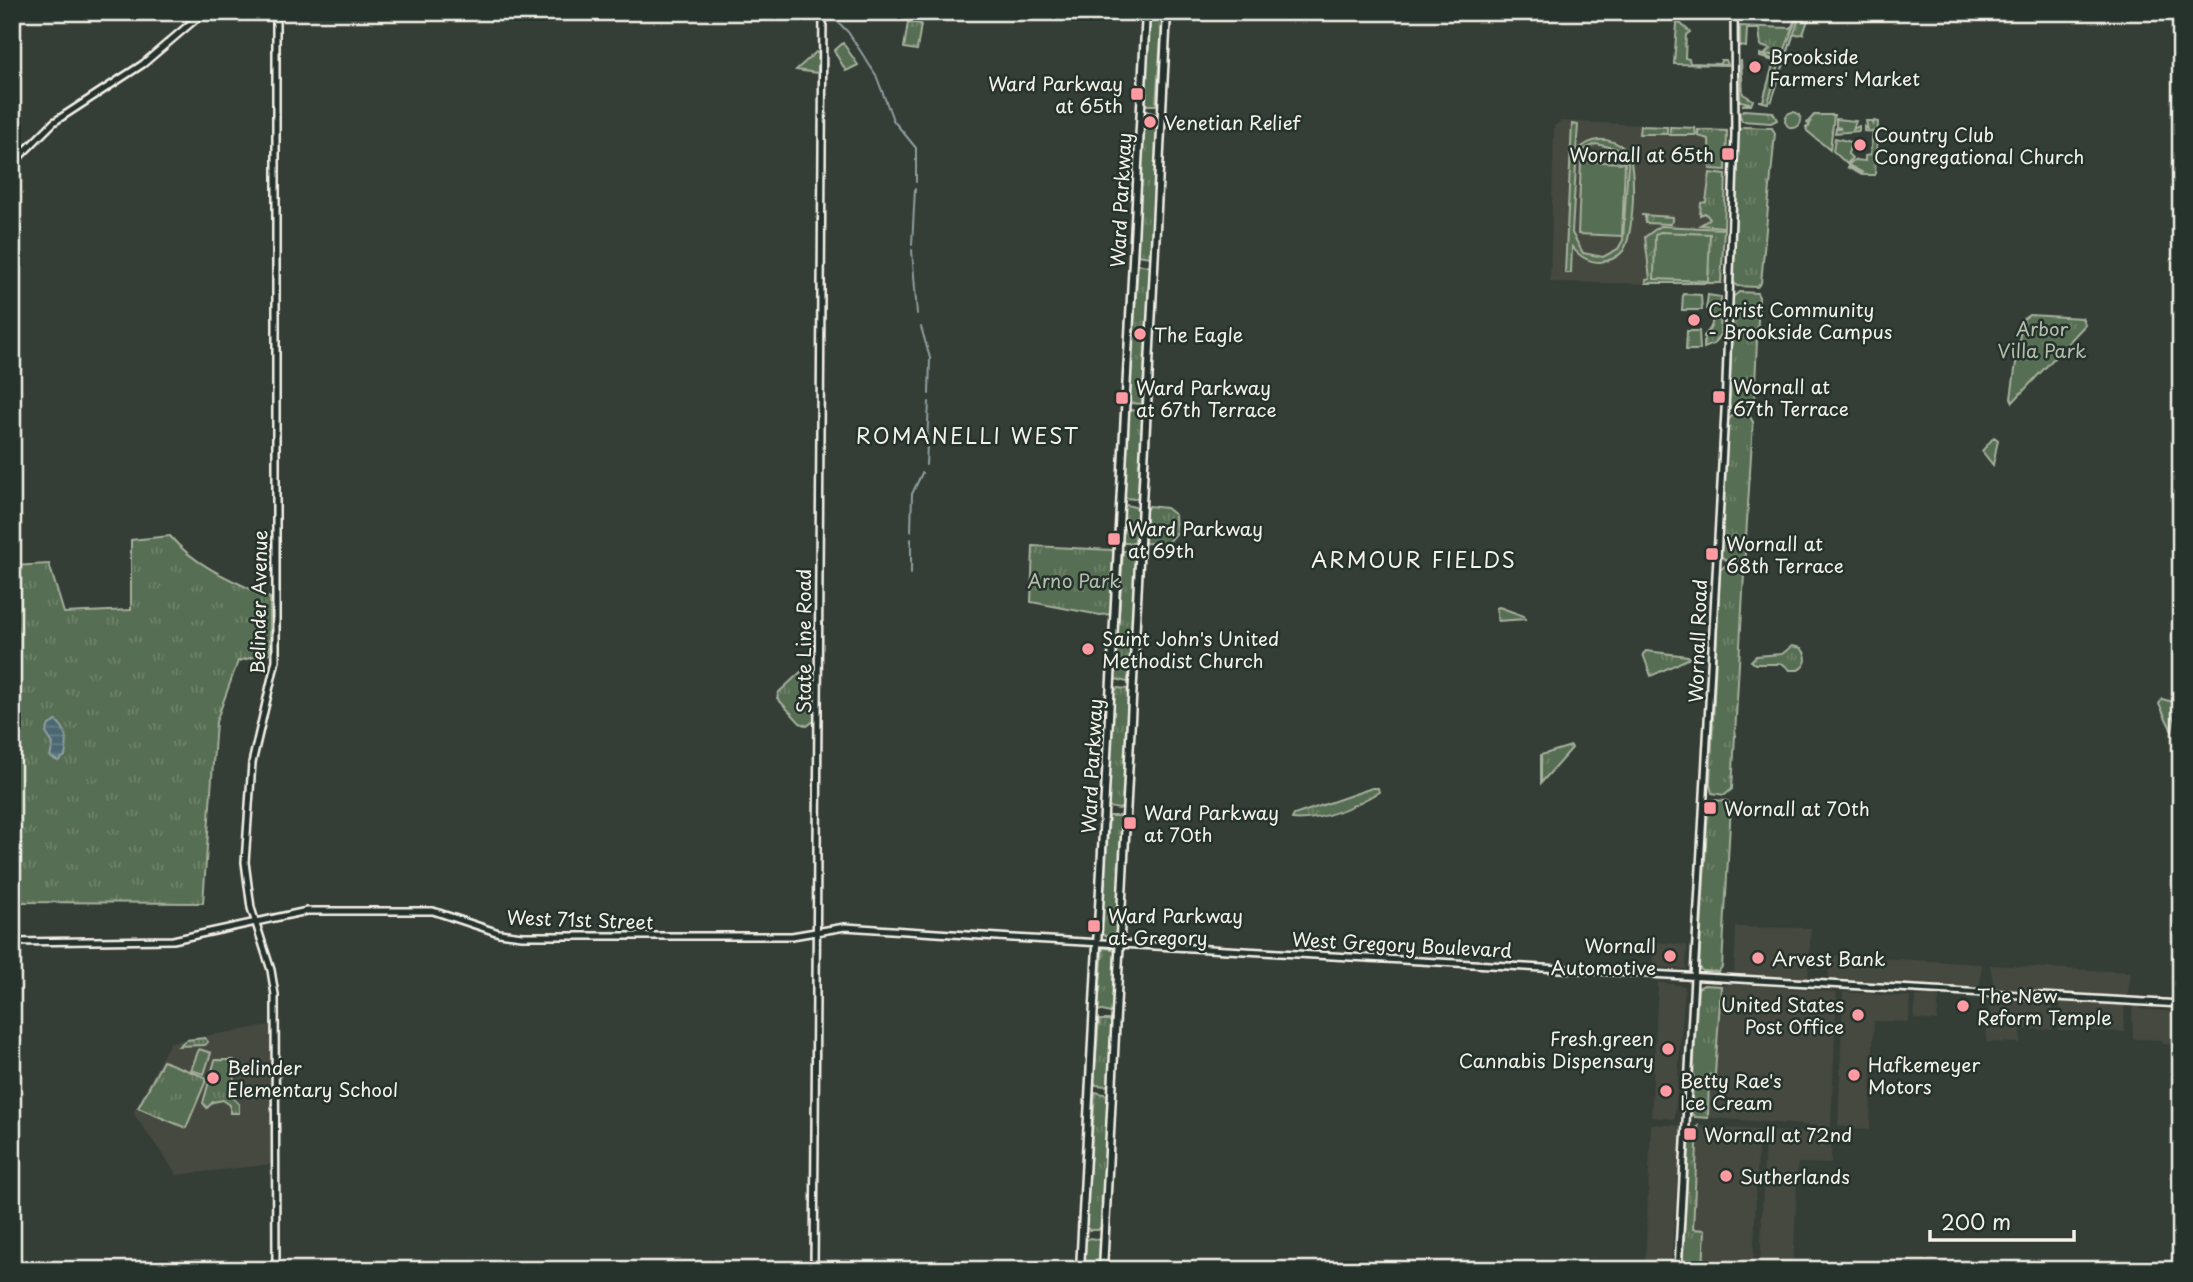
<svg xmlns="http://www.w3.org/2000/svg" width="2193" height="1282" viewBox="0 0 2193 1282" font-family="'Playpen Sans',sans-serif">
	<style>
		.built { fill: #454840 }
		.grass { fill: url(#grass-tufts); stroke: #a6b09d; stroke-width: 2 }
		.pitch { fill: #576e52; stroke: #a6b09d; stroke-width: 2; fill-rule: evenodd }
		.water { fill: url(#water-rules); stroke: #8f9fa1; stroke-width: 2 }
		.lines { fill: none; stroke-linecap: round; stroke-linejoin: round }
		.stream { stroke: #8f9fa1; stroke-width: 2 }
		.secondary-casing { stroke: #f4f1e8; stroke-width: 10 }
		.primary-casing { stroke: #f4f1e8; stroke-width: 11 }
		.secondary { stroke: #26332d; stroke-width: 5 }
		.primary { stroke: #26332d; stroke-width: 6 }
		.poi-dot { fill: #ff9aa2; stroke: #26332d; stroke-width: 2.5 }
		.labels { text-anchor: middle; dominant-baseline: central; stroke-width: 5; stroke-linejoin: round; paint-order: stroke }
		.poi-label { font-size: 19px; fill: #f4f1e8; stroke: #26332d; text-anchor: start }
		.street-label { font-size: 19px; fill: #f4f1e8; stroke: #26332d }
		.park-label { font-size: 19px; fill: #b5bdac; stroke: #26332d }
		.neighbourhood-label { font-size: 21px; letter-spacing: 2px; fill: #f4f1e8; stroke: #26332d }
	</style>
	<defs>
		<pattern id="grass-tufts" width="24" height="20" patternUnits="userSpaceOnUse" patternTransform="scale(1.75)"><rect width="24" height="20" fill="#576e52"/><path d="M3 7l-1-3M5 7V3M7 7l1-3M15 17l-1-3M17 17v-4M19 17l1-3" fill="none" stroke="#70836b"/></pattern>
		<pattern id="water-rules" width="6" height="5" patternUnits="userSpaceOnUse" patternTransform="scale(1.75)"><rect width="6" height="5" fill="#4c6872"/><path d="M0 2.5h6" fill="none" stroke="#667e86"/></pattern>
	</defs>
	<rect width="100%" height="100%" fill="#343d36"/>
	<filter id="ink" filterUnits="userSpaceOnUse"><feTurbulence type="fractalNoise" baseFrequency=".0143" numOctaves="2"/><feDisplacementMap in="SourceGraphic" scale="14" xChannelSelector="R" yChannelSelector="G"/><feConvolveMatrix kernelMatrix="1 2 1 2 8 2 1 2 1" color-interpolation-filters="sRGB"/></filter>
	<g filter="url(#ink)">
		<!-- built -->
		<path class="built" d="M1561 121 1729 129 1723 282 1717 285 1550 282 1554 126Z
			M1736 927 1811 928 1808 979 1734 975Z
			M1654 942 1687 945 1686 969 1652 967Z
			M1830 955 1982 964 1980 985 1974 988 1828 980Z
			M1990 965 2131 972 2128 994 2121 998 1994 989Z
			M1658 982 1685 986 1675 1119 1651 1117Z
			M1736 984 1837 992 1831 1127 1708 1118 1709 1074H1715L1721 986Z
			M1843 992 1910 997 1909 1022 1874 1021 1870 1130 1838 1126Z
			M1916 996H1939L1937 1021 1914 1019Z
			M1990 999 2052 1002 2053 1030 2021 1029 2020 1043 1986 1042Z
			M2061 1002 2124 1005 2125 1032 2058 1030Z
			M2137 1005 2140 1009 2181 1012V1045L2162 1044V1040L2133 1039 2132 1010Z
			M275 1024V1164L177 1175 133 1113 170 1042Z
			M1651 1124 1677 1125 1681 1128 1671 1265 1645 1264Z
			M1698 1126 1759 1130 1753 1270H1703L1705 1231 1693 1230Z
			M1765 1131 1829 1133 1832 1136 1831 1164 1798 1163 1793 1270 1760 1268Z"/>
		<!-- grass -->
		<path class="grass" d="M1150 12H1163L1156 105H1147L1145 101Z
			M1799 12 1782 57 1765 54 1770 49 1761 46 1759 29H1747L1746 47 1740 46V26L1791 28Z
			M1801 12H1811L1803 34 1793 35 1771 103Z
			M908 22 921 24 917 50 904 48Z
			M1680 23 1690 32 1686 35 1685 58 1689 59 1690 63 1720 64 1721 60H1726L1728 65 1674 64 1677 24Z
			M843 43 858 65 846 71 834 51Z
			M816 52 819 54 818 73 796 70Z
			M1760 54 1780 62 1768 103 1759 101H1763L1774 61 1760 57Z
			M1741 60 1743 94 1753 100 1751 105H1742L1750 103 1740 101Z
			M1744 110 1773 112 1777 120 1771 123 1742 121 1739 113Z
			M1147 111 1159 115 1151 257 1136 255 1144 114Z
			M1785 120a8 8 0 1 1 16 0a8 8 0 1 1-16 0Z
			M1814 115H1834L1830 150 1807 131 1806 127H1809L1811 121 1809 125 1807 123Z
			M1836 119 1856 121 1853 129 1859 126V131L1835 133 1836 128H1841L1836 127Z
			M1866 121H1872L1873 126 1874 121 1878 122 1875 175H1862L1847 167 1863 173 1848 165 1854 160 1865 161V156L1870 155 1873 132 1864 131V126L1868 130Z
			M1640 126 1667 127V134H1639Z
			M1670 127 1695 128 1696 135H1670Z
			M1743 127 1772 128 1775 133 1761 283 1757 287 1737 286 1733 281 1738 132Z
			M1698 130 1727 131 1726 170 1710 169 1709 139 1698 136Z
			M1835 138 1851 142 1848 154 1852 158 1847 164 1833 151Z
			M1710 173 1726 175 1724 227 1700 225 1710 219 1705 213 1700 215 1701 203 1706 202Z
			M1641 215 1673 217V221L1670 224 1645 223V215Z
			M1660 226 1724 229 1721 283H1646V280L1650 279 1645 237Z
			M1138 264 1151 267 1142 404 1130 403 1129 400Z
			M1739 292 1757 293 1759 297 1754 407 1748 410 1731 409 1729 405 1733 297Z
			M1683 294 1701 295 1702 310H1682Z
			M1708 295 1721 297 1720 334 1714 344 1704 348V336C1710 330 1715 323 1711 312L1706 309Z
			M2029 315 2082 318 2085 325 2013 402 2011 398 2022 320Z
			M1687 331H1699L1700 350H1686Z
			M1131 410 1143 413 1139 496 1135 499 1125 498 1124 494 1128 414Z
			M1733 415H1749L1753 422 1745 555C1740 563 1727 563 1721 556L1728 420Z
			M1994 437 1998 440 1993 465 1982 451Z
			M1127 505 1138 508 1135 543H1124L1122 539 1123 508Z
			M1149 506 1166 508 1175 515 1176 534 1167 544 1145 543 1146 510Z
			M170 536C196 567 234 581 270 598V653L238 661 216 722 203 903 12 902V566L49 564 64 613 131 610V540Z
			M1033 546 1112 550 1114 554 1111 614 1100 615 1031 602Z
			M1123 551H1134L1136 556 1130 679 1127 682 1115 679Z
			M1726 565 1740 567 1744 574 1732 789 1725 795 1712 793 1710 785 1720 570Z
			M1499 607 1524 616 1525 619 1498 621 1496 608Z
			M1792 646 1801 648C1808 656 1808 665 1798 670H1790L1783 664H1755L1751 661 1756 656 1782 654Z
			M1646 651 1688 656 1690 658 1651 676 1643 654Z
			M806 667 813 668 816 673 815 720 807 726 800 723 777 698 779 692Z
			M1118 688 1127 689 1129 693 1123 807 1119 809 1108 807 1114 691Z
			M2162 699 2177 703 2172 731 2159 704Z
			M1571 746 1572 748 1541 783V755Z
			M1372 788H1378L1379 792C1355 806 1320 822 1292 819L1294 815Z
			M1713 800 1727 801 1731 805 1722 967 1718 972 1703 971 1699 968 1708 807Z
			M1109 816H1120L1122 821 1117 931 1111 938 1101 934Z
			M1103 948 1114 949 1115 952 1112 1011 1110 1013 1098 1010Z
			M1704 985 1721 986 1715 1075H1709L1708 1118 1695 1117 1691 1113 1698 988Z
			M1099 1020H1109L1112 1024 1109 1083 1106 1086 1096 1085 1094 1081Z
			M205 1038 208 1042 205 1045 179 1046 186 1040Z
			M215 1060H234V1099L239 1104V1113H230V1105L223 1100 213 1102 207 1108 203 1103Z
			M163 1061 207 1078 186 1128 138 1108Z
			M1095 1092 1108 1095 1101 1227 1098 1230H1089L1086 1226Z
			M1698 1126 1693 1229 1705 1230 1703 1270H1682L1690 1132Z
			M1090 1238 1100 1240 1099 1270H1084L1085 1241Z
			M1488 1262 1522 1264 1521 1270H1488Z"/>
		<!-- pitch -->
		<path class="pitch" d="M1572 124 1578 125 1576 152C1592 136 1609 136 1627 150 1637 164 1634 237 1623 251 1618 257 1608 262 1600 262 1588 262 1579 256 1572 247L1571 273H1565ZM1596 144 1618 149 1628 163 1623 240 1618 249 1603 257 1583 253 1572 233 1576 166 1585 149Z
			M1581 161 1625 163 1622 236 1578 234Z
			M1660 232 1710 234 1708 281 1654 279 1655 235Z
			M199 1049 211 1053 204 1074 191 1070Z"/>
		<!-- water -->
		<path class="water" d="M56 721C68 729 68 743 65 756L58 761 50 757 53 744 46 733 49 725Z"/>
		<g class="lines">
			<!-- stream -->
			<path class="stream" d="M828 12 848 32 876 75 893 120 916 148V182
				M912 245 915 189
				M912 250 917 314
				M921 327 930 358 929 394
				M926 465 929 402
				M911 531 912 494 922 473
				M911 574V539"/>
			<!-- secondary casing -->
			<g class="secondary-casing">
				<path id="secondary" d="M12 164 54 122 143 64 204 12
					M12 942 173 940 307 911H433L499 933 522 936H792L845 927 1013 938 2181 1004
					M276 1270 275 995 271 970 251 908 245 862 252 763 276 660V12
					M814 1270 823 12
					M1678 1270 1725 411 1735 135 1734 12"/>
			</g>
			<!-- primary casing -->
			<g class="primary-casing">
				<path id="primary" d="M1080 1270 1146 12
					M1103 1270 1167 12"/>
			</g>
			<!-- secondary -->
			<use href="#secondary" class="secondary"/>
			<!-- primary -->
			<use href="#primary" class="primary"/>
		</g>
	</g>
	<!-- markers -->
	<g class="poi-dot">
		<circle cx="1755" cy="67" r="7"/>
		<rect x="1130" y="87" width="14" height="14" rx="3.5"/>
		<circle cx="1150" cy="122" r="7"/>
		<circle cx="1860" cy="145" r="7"/>
		<rect x="1721" y="147" width="14" height="14" rx="3.5"/>
		<circle cx="1694" cy="320" r="7"/>
		<circle cx="1140" cy="334" r="7"/>
		<rect x="1712" y="390" width="14" height="14" rx="3.5"/>
		<rect x="1115" y="391" width="14" height="14" rx="3.5"/>
		<rect x="1107" y="532" width="14" height="14" rx="3.5"/>
		<rect x="1705" y="547" width="14" height="14" rx="3.5"/>
		<circle cx="1088" cy="649" r="7"/>
		<rect x="1703" y="801" width="14" height="14" rx="3.5"/>
		<rect x="1123" y="816" width="14" height="14" rx="3.5"/>
		<rect x="1087" y="919" width="14" height="14" rx="3.5"/>
		<circle cx="1670" cy="956" r="7"/>
		<circle cx="1758" cy="958" r="7"/>
		<circle cx="1963" cy="1006" r="7"/>
		<circle cx="1858" cy="1015" r="7"/>
		<circle cx="1668" cy="1049" r="7"/>
		<circle cx="1854" cy="1075" r="7"/>
		<circle cx="213" cy="1078" r="7"/>
		<circle cx="1666" cy="1091" r="7"/>
		<rect x="1683" y="1127" width="14" height="14" rx="3.5"/>
		<circle cx="1726" cy="1176" r="7"/>
	</g>
	<g class="labels">
		<!-- poi labels -->
		<g class="poi-label">
			<text x="1769" y="56">Brookside<tspan x="1769" dy="22">Farmers' Market</tspan></text>
			<text x="1123" y="83" text-anchor="end">Ward Parkway<tspan x="1123" dy="22">at 65th</tspan></text>
			<text x="1164" y="122">Venetian Relief</text>
			<text x="1874" y="134">Country Club<tspan x="1874" dy="22">Congregational Church</tspan></text>
			<text x="1714" y="154" text-anchor="end">Wornall at 65th</text>
			<text x="1708" y="309">Christ Community<tspan x="1708" dy="22">- Brookside Campus</tspan></text>
			<text x="1154" y="334">The Eagle</text>
			<text x="1733" y="386">Wornall at<tspan x="1733" dy="22">67th Terrace</tspan></text>
			<text x="1136" y="387">Ward Parkway<tspan x="1136" dy="22">at 67th Terrace</tspan></text>
			<text x="1128" y="528">Ward Parkway<tspan x="1128" dy="22">at 69th</tspan></text>
			<text x="1726" y="543">Wornall at<tspan x="1726" dy="22">68th Terrace</tspan></text>
			<text x="1102" y="638">Saint John's United<tspan x="1102" dy="22">Methodist Church</tspan></text>
			<text x="1724" y="808">Wornall at 70th</text>
			<text x="1144" y="812">Ward Parkway<tspan x="1144" dy="22">at 70th</tspan></text>
			<text x="1108" y="915">Ward Parkway<tspan x="1108" dy="22">at Gregory</tspan></text>
			<text x="1656" y="945" text-anchor="end">Wornall<tspan x="1656" dy="22">Automotive</tspan></text>
			<text x="1772" y="958">Arvest Bank</text>
			<text x="1977" y="995">The New<tspan x="1977" dy="22">Reform Temple</tspan></text>
			<text x="1844" y="1004" text-anchor="end">United States<tspan x="1844" dy="22">Post Office</tspan></text>
			<text x="1654" y="1038" text-anchor="end">Fresh.green<tspan x="1654" dy="22">Cannabis Dispensary</tspan></text>
			<text x="1868" y="1064">Hafkemeyer<tspan x="1868" dy="22">Motors</tspan></text>
			<text x="227" y="1067">Belinder<tspan x="227" dy="22">Elementary School</tspan></text>
			<text x="1680" y="1080">Betty Rae's<tspan x="1680" dy="22">Ice Cream</tspan></text>
			<text x="1704" y="1134">Wornall at 72nd</text>
			<text x="1740" y="1176">Sutherlands</text>
		</g>
		<!-- street labels -->
		<g class="street-label">
			<text transform="translate(1120 200) rotate(-87)">Ward Parkway</text>
			<text transform="translate(258 602) rotate(-89)">Belinder Avenue</text>
			<text transform="translate(803 641) rotate(-90)">State Line Road</text>
			<text transform="translate(1697 641) rotate(-88)">Wornall Road</text>
			<text transform="translate(1091 766) rotate(-87)">Ward Parkway</text>
			<text transform="translate(580 919) rotate(2)">West 71st Street</text>
			<text transform="translate(1402 944) rotate(3)">West Gregory Boulevard</text>
		</g>
		<!-- park labels -->
		<g class="park-label">
			<text x="2042" y="328">Arbor<tspan x="2042" dy="22">Villa Park</tspan></text>
			<text x="1074" y="580">Arno Park</text>
		</g>
		<!-- neighbourhood labels -->
		<g class="neighbourhood-label">
			<text x="968" y="435">ROMANELLI WEST</text>
			<text x="1414" y="559">ARMOUR FIELDS</text>
		</g>
	</g>
	<!-- margin -->
	<rect width="2193" height="1282" fill="none" stroke="#26332d" stroke-width="42"/>
	<rect x="21" y="21" width="2151" height="1240" fill="none" stroke="#f4f1e8" stroke-width="2.5" filter="url(#ink)"/>
	<!-- scale -->
	<path d="M1930 1230v10h144v-10" fill="none" stroke="#f4f1e8" stroke-width="3.5"/>
	<text x="1941" y="1230" font-size="21" fill="#f4f1e8" stroke="#26332d" stroke-width="5" paint-order="stroke">200 m</text>
</svg>
